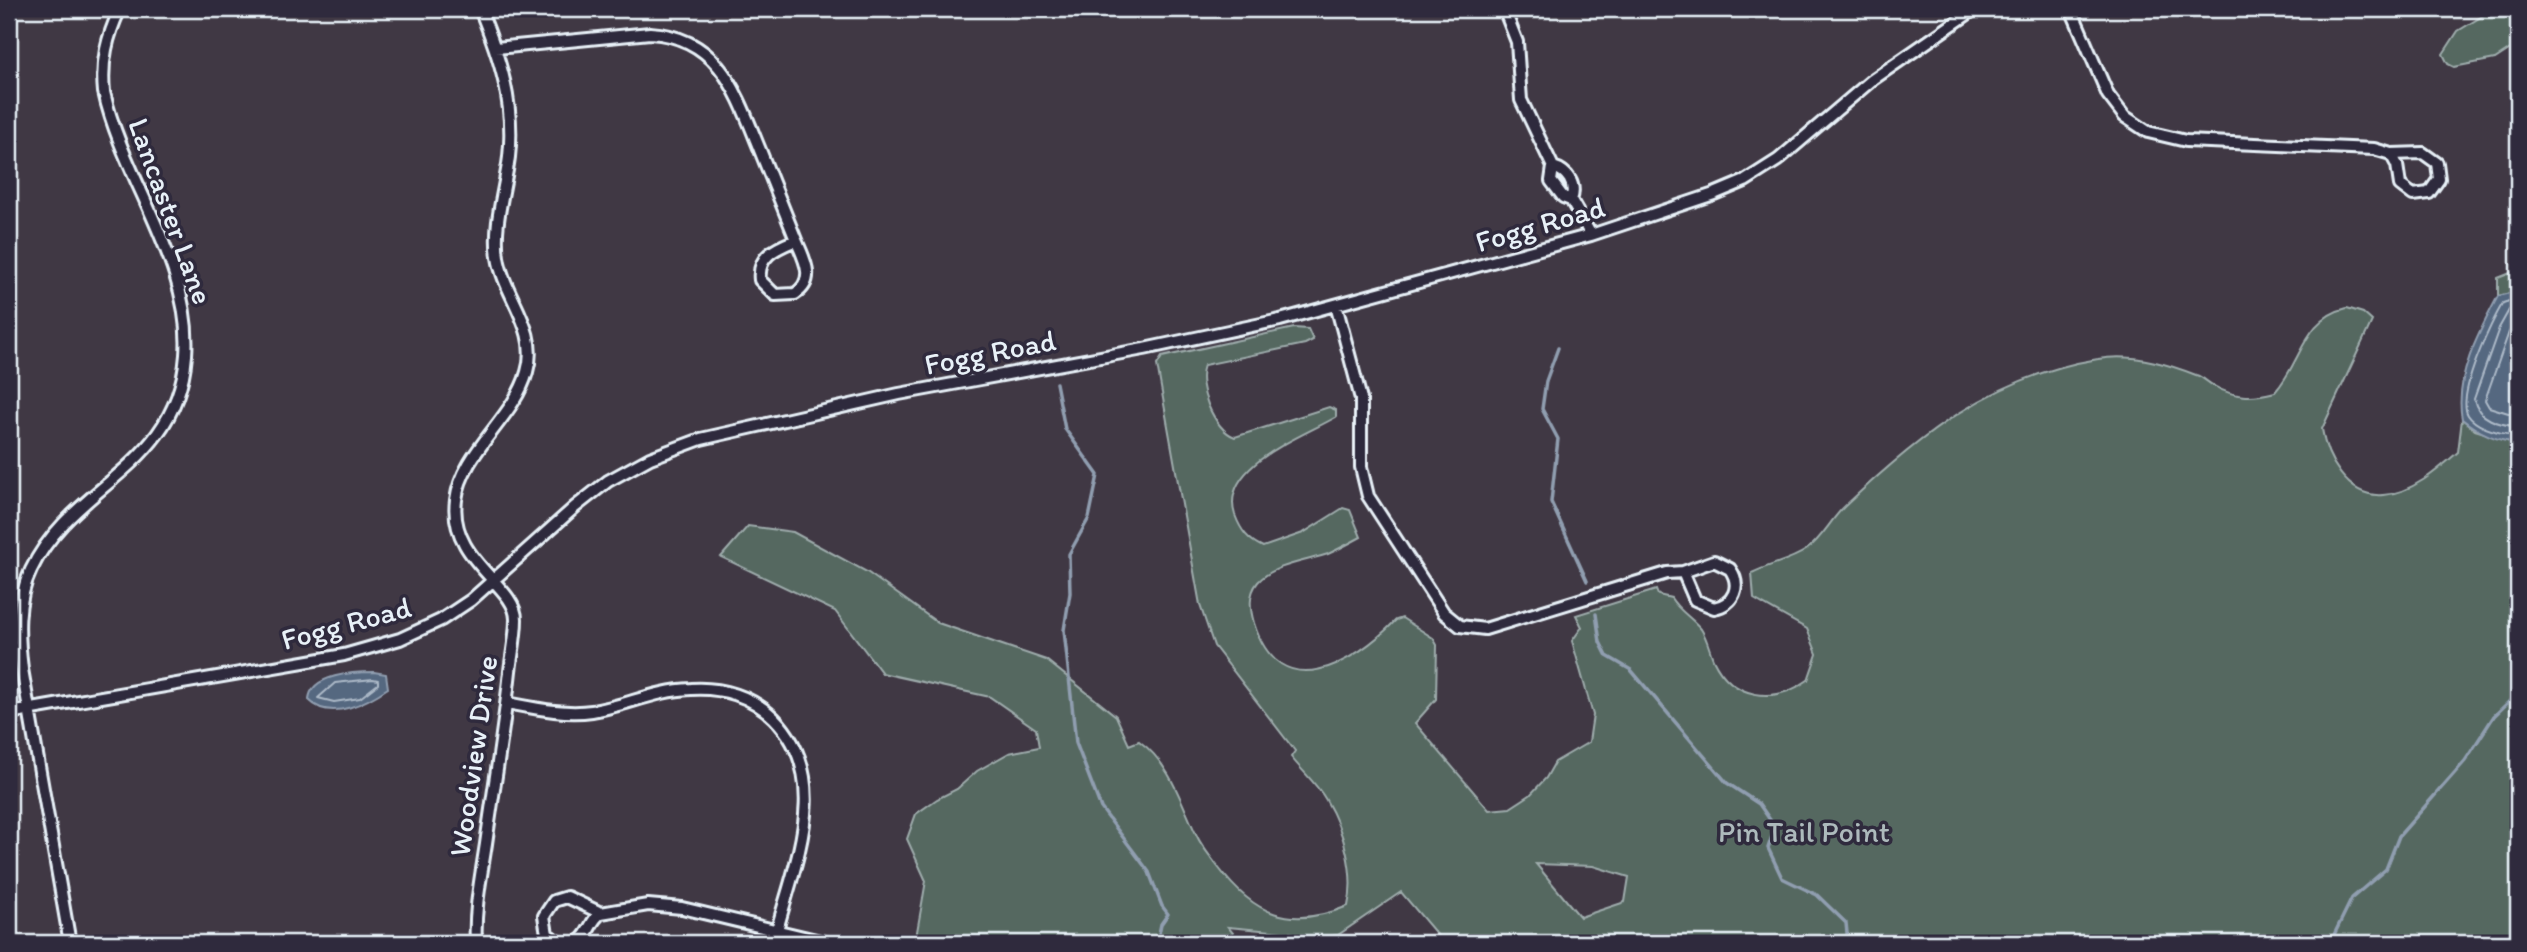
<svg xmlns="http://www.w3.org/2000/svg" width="2527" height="952" viewBox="0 0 2527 952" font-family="Itim,sans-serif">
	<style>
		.green { fill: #556861; stroke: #9eacac; stroke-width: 2; fill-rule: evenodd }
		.water { fill: #556780; stroke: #909eb0; stroke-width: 2 }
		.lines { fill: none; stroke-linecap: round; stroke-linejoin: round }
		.shore { stroke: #adbac8; stroke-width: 2 }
		.stream { stroke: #909eb0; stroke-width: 3.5 }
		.minor-casing { stroke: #e8f1f8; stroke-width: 16 }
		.minor { stroke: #2f2a3d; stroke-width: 10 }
		.labels { text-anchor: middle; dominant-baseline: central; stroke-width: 7; stroke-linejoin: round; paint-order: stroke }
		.street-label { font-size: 30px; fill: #e8f1f8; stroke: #2f2a3d }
		.park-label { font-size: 30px; fill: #adbabc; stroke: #2f2a3d }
	</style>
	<rect width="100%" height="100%" fill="#403844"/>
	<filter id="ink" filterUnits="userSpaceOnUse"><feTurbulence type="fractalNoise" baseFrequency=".0143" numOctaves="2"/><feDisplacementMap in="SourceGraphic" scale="14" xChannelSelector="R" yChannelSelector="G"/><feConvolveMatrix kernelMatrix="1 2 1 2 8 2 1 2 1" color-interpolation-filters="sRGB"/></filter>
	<g filter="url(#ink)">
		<!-- green -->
		<path class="green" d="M2494 9H2518V44L2495 59 2454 67 2448 64 2443 54 2458 31Z
			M2518 270V291L2498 296V278Z
			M2347 308 2363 313 2372 321 2322 429C2326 457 2347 498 2383 495 2412 493 2438 470 2458 452L2462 419 2475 430 2518 443V943H1444L1401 892 1338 935 1307 940 1293 933 1228 927 1241 943H915L926 881 907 839 916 814 937 799 957 789 977 771 1009 753 1039 747 1036 729 990 697 882 673 835 611 721 557 748 526 793 532 867 572 938 623 1046 660 1116 716 1129 745 1139 741C1171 764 1181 803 1197 836 1202 847 1211 857 1218 867 1254 915 1290 930 1348 906 1356 873 1343 829 1326 800 1317 784 1302 771 1291 757L1295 751 1214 646 1200 605 1157 365 1162 357 1294 328 1308 329 1313 340 1305 344 1204 365C1196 386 1214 430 1235 437L1329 407 1336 410V417C1302 437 1219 466 1235 515 1241 531 1248 540 1263 547L1303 533 1343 508 1350 510 1361 537C1350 543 1339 549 1328 554 1307 561 1273 565 1258 582 1248 594 1250 609 1254 623 1280 707 1354 664 1396 620L1402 618 1433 638 1437 645 1436 699 1415 723 1489 810 1510 808 1530 795 1546 778 1555 762 1589 742 1593 715 1572 641 1582 627 1576 615 1656 590 1658 595 1671 598C1679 611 1692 618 1701 629 1707 638 1709 649 1713 659 1732 699 1774 705 1808 680L1817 654 1807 629 1754 599 1752 573C1769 564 1790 561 1806 550 1823 538 1830 520 1845 506 1919 436 1993 376 2098 359 2130 353 2166 363 2196 375 2203 377 2208 383 2214 386 2235 398 2252 398 2275 392 2302 362 2303 318 2347 308ZM1536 864 1593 866 1629 877 1625 902 1580 917Z"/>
		<!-- water -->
		<path class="water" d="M2518 291V443C2497 441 2478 432 2462 419 2454 378 2479 332 2498 296Z
			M374 672 386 674 388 688C369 701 331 723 309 700 310 674 355 672 374 672Z"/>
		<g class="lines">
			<!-- shore -->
			<path class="shore" d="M2518 298 2503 303C2491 322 2456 396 2468 415 2477 429 2504 434 2518 436
				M2518 307 2509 310 2499 328 2474 399C2478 420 2499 424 2518 427
				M2518 318 2509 332 2485 400 2489 407 2518 416
				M373 679 378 680V684L360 698 334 702 318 698 335 683Z"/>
			<!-- stream -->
			<path class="stream" d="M1558 348 1546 381 1542 409 1558 439 1551 502 1587 581
				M1056 383 1065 429 1098 475 1089 518 1069 554 1070 593 1064 630 1076 743 1101 808 1149 872 1162 906 1168 914 1161 924 1157 943
				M1596 614 1600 642 1607 656 1631 670 1727 783 1759 804 1775 827 1768 848 1782 878 1817 895 1846 923 1848 943
				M2330 943 2352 898 2386 869 2399 836 2465 761 2494 716 2518 693"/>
			<!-- minor casing -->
			<g class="minor-casing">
				<path id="minor" d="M1504 9 1517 42 1521 100 1553 167 1551 181 1563 197 1571 200C1577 184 1567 171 1553 167
					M2071 9 2108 95 2124 116 2148 132 2186 141 2374 149 2391 154
					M496 48 650 33C720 37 737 94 760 150 772 180 784 210 796 240
					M2423 153 2437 163 2439 179 2429 193 2413 195 2400 185 2397 165 2391 154Z
					M1571 200 1591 235
					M796 240C804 259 817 280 795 294L775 295 760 280C757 255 777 248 796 240Z
					M1336 305 1361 399V467L1368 496 1444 613 1460 626 1485 629 1667 573 1683 572
					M1714 561 1730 569C1742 586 1734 604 1714 608L1695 600 1683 572Z
					M507 703C534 708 564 715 592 711 625 706 657 690 691 689 722 687 752 696 774 718 833 778 795 861 777 930
					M9 713 344 655 400 639 441 620 471 600 575 507 608 481 650 458 701 439 899 394 1144 349 1280 320 1591 235 1714 194 1745 181 1778 160 1872 80 1975 9
					M601 913 648 905 682 908 829 943
					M70 943 22 669C18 636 16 601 31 570 72 483 177 469 186 355 193 264 123 179 104 92 101 61 107 37 120 9
					M476 943C474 910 481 877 486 844 494 786 504 729 510 671 512 654 516 636 516 619 516 585 448 560 456 500 462 451 514 419 527 372 540 329 504 297 498 257 493 224 505 190 509 157 515 104 500 58 480 9
					M559 943 547 934 544 916 554 901 567 897 601 913C589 921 590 936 576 943"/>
			</g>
			<!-- minor -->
			<use href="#minor" class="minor"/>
		</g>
	</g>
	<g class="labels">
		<!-- street labels -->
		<g class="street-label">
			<text transform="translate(171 211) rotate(70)">Lancaster Lane</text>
			<text transform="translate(1540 224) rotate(-16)">Fogg Road</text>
			<text transform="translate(990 352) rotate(-11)">Fogg Road</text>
			<text transform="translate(346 623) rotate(-15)">Fogg Road</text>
			<text transform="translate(473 756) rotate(-82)">Woodview Drive</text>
		</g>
		<!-- park labels -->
		<g class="park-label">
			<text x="1804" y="831">Pin Tail Point</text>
		</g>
	</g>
	<!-- margin -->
	<rect width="2527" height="952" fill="none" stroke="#2f2a3d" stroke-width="35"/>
	<rect x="18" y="18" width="2492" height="917" fill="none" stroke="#e8f1f8" stroke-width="2.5" filter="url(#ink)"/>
</svg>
